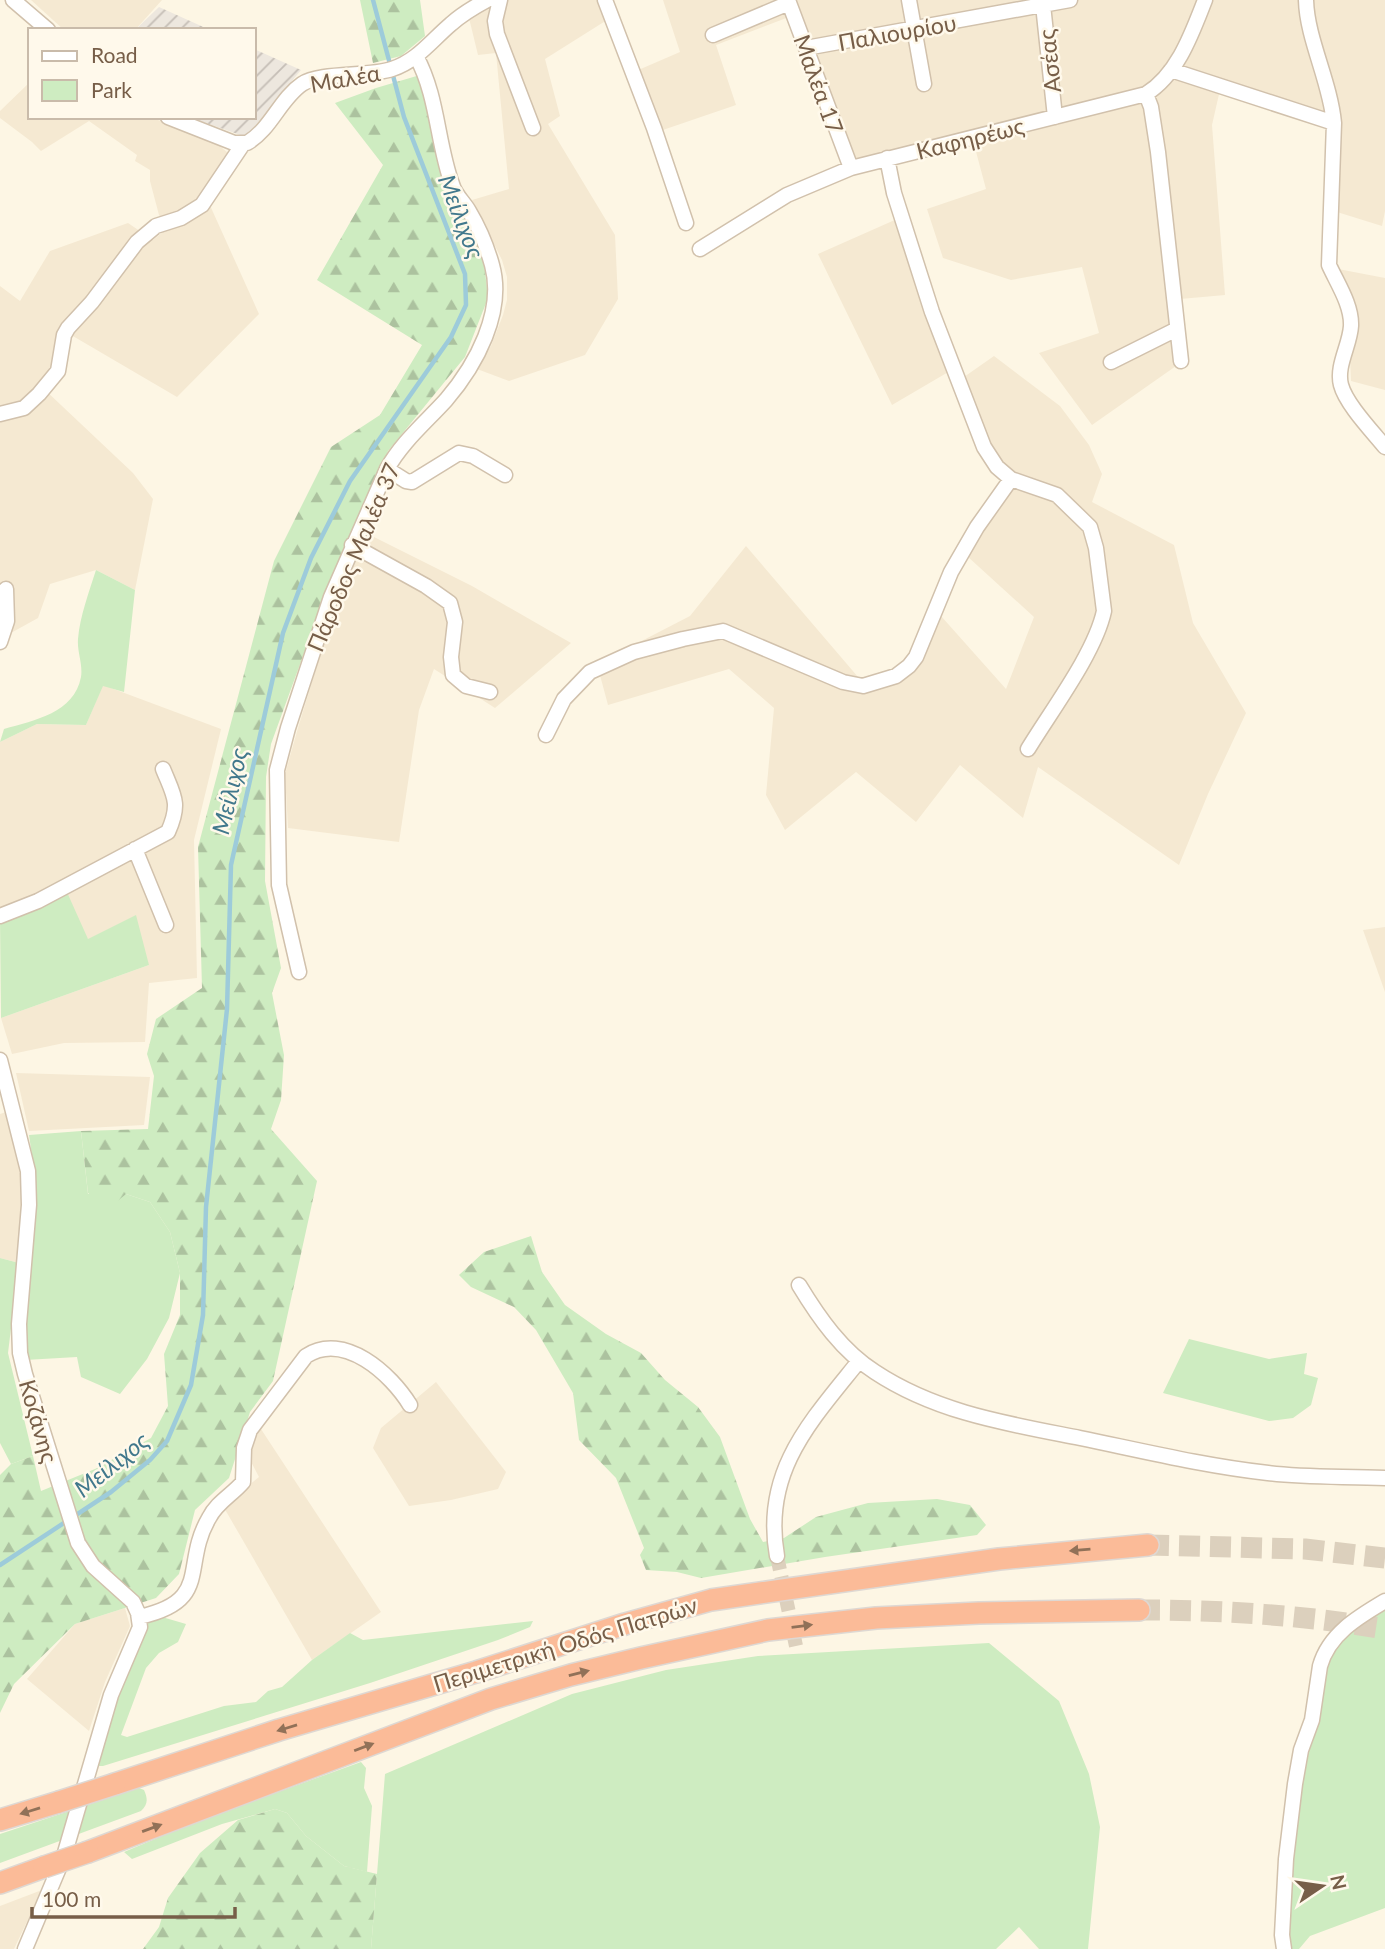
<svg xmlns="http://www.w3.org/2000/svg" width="1385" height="1949" viewBox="0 0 1385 1949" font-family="Lato,sans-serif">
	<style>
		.residential { fill: #f5e9d2 }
		.industrial { fill: url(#industrial-furrows) }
		.green { fill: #ceecc1 }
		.forest { fill: url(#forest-firs) }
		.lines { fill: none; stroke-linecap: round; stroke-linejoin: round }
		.stream { stroke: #9dcbda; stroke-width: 4.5 }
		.minor-tunnel { stroke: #dcd0bd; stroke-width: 14; stroke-dasharray: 14 7; stroke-linecap: butt }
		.highway-tunnel { stroke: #dcd0bd; stroke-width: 21; stroke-dasharray: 21 10; stroke-linecap: butt }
		.minor-casing { stroke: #d1c1ac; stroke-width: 17 }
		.highway-casing { stroke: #ded8d3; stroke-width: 24 }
		.minor { stroke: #fff; stroke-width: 14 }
		.highway { stroke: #fbbb98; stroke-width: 21 }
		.highway-bridge-casing { stroke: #ded8d3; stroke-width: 24; stroke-linecap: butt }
		.highway-bridge { stroke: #fbbb98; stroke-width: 21 }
		.oneway { fill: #917158 }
		.labels { text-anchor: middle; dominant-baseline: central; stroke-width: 5; stroke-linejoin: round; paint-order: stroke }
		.street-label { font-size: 23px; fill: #775e48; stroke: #fff9eb }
		.water-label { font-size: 24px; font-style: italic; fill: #41788c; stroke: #fff9eb }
	</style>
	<defs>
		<pattern id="industrial-furrows" width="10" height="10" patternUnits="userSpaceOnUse" patternTransform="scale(1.75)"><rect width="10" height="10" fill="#ede7de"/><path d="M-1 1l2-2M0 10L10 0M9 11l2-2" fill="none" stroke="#c5beb6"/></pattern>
		<pattern id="forest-firs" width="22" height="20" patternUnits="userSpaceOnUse" patternTransform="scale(1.75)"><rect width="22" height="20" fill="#ceecc1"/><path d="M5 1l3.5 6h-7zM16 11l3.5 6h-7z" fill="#acc29f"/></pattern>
	</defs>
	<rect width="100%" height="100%" fill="#fdf6e4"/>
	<!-- residential -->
	<path class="residential" d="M31 0H162L135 30H64Z
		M500 0H599L607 20 545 59 560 116 548 124 615 235 618 299 585 355 509 381 477 369 491 346 503 315 507 300V277L502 260 472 200 509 189 496 53 478 55 469 18 476 11Z
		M663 0H782L789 17 716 45 736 105 657 132 636 71 680 52Z
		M794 0H1385V211L1382 226 1337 212 1340 121 1222 81 1212 125 1225 295 1169 300 1176 366 1092 425 1039 353 1099 333 1082 267 1011 280 943 258 927 209 986 189 971 133 854 161Z
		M30 82V117H150L214 141 235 159 208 201 259 314 177 397 66 332 44 389 133 473 153 499 135 590 96 570 50 584 38 618 0 639V286L20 301 50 251 128 223 153 240 168 228 159 215 150 181V170L135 161 137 155 89 121 41 151 32 142 0 118V111Z
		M897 219 950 371 892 405 818 254Z
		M1338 269 1385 278V390L1351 381 1350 357Z
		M994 356 1060 406 1089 445 1102 474 1092 502 1174 545 1193 623 1246 713 1208 794 1179 865 1038 767 1023 818 960 765 916 822 856 772 785 830 766 795 774 708 729 669 608 705 597 664 690 616 746 546 870 691 898 683 907 676 921 657 941 616 1006 689 1034 617 967 556 1018 477 1001 463 990 448 964 377Z
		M368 534 472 586 571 643 495 708 434 669 419 710 399 842 288 828 285 774 298 728 335 606Z
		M103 685 221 729 194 840 197 978 149 983 145 1042 64 1043 12 1054 1 1018 149 965 88 939 39 894 0 910V742L37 724 86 725Z
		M1385 927V992L1363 930Z
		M16 1073 150 1077 144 1125 29 1131Z
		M9 1111 24 1179 19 1263 0 1258V1114Z
		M436 1382 506 1472 498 1489 451 1500 409 1506 373 1448 381 1428Z
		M259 1426 381 1612 312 1660 223 1506 259 1477 249 1458 252 1440Z
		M125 1608 130 1626 105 1682 89 1731 27 1679 75 1624Z
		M42 1890 14 1949H0V1906Z"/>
	<!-- industrial -->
	<path class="industrial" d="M159 7 210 30H135Z
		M254 49 301 70 246 137 189 117H254Z"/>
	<!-- green -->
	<path class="green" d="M96 570 135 590 124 692 103 686 86 725 37 724 0 742 4 729C35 720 74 713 81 677 83 664 77 652 78 639 80 616 89 592 96 570Z
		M66 890 88 939 136 915 149 965 1 1018 0 919Z
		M81 1131 88 1194H126L150 1202 170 1232 180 1273 169 1318 147 1359 120 1394 81 1377 77 1357 25 1360 22 1343C29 1273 41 1205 29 1135Z
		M0 1258 19 1263 8 1353 33 1456 11 1464 0 1443Z
		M1189 1339 1269 1359 1307 1353 1304 1374 1318 1378 1311 1405 1293 1418 1269 1421 1163 1393Z
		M1385 1606V1908L1310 1936 1299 1949H1291L1288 1936 1292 1852 1304 1758 1325 1661 1351 1630Z
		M162 1617 186 1624 178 1642 159 1653 146 1668 121 1735 127 1737 224 1706 256 1702 268 1691 282 1687 312 1660 350 1633 363 1640 533 1621 530 1627 498 1640 370 1683 103 1766H96L105 1727 146 1624Z
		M989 1643 1059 1701 1089 1774 1100 1827 1088 1949H1039L1019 1927 996 1949H371L385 1774 572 1694 666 1670 758 1656Z
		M361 1762 366 1768 364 1788 372 1806 367 1872 344 1866 306 1836 287 1813 275 1809 222 1824 132 1859 124 1852 198 1821Z
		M139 1788 144 1790C148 1799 148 1804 141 1811L0 1863V1834Z"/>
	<!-- forest -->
	<path class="forest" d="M360 0H420L425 36 401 56 373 63Z
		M420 75 484 262 488 298 465 357 388 451 315 623 271 744 266 777 265 881 281 968 272 993 284 1055 281 1100 271 1129 317 1181 273 1381 250 1412 229 1478 195 1510 179 1574 156 1598 75 1624 14 1684 0 1713V1475L11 1464 33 1456 41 1491 95 1469 151 1438 168 1406 164 1354 180 1315V1273L170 1232 150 1202 126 1194 107 1210 88 1193 81 1131 148 1129 154 1076 147 1054 156 1019 202 988 198 847 274 561 331 447 380 415 422 345 317 280 383 165 335 103 376 88Z
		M531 1236 542 1272 565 1305 606 1334 641 1353 665 1380 698 1407 720 1437 750 1519 763 1542 784 1538 816 1517 868 1503 937 1499 970 1505 986 1525 977 1535 825 1557 701 1578 677 1572 646 1570 640 1555 644 1548 616 1478 579 1440 573 1393 536 1330 514 1307 471 1287 459 1275 484 1252Z
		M275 1809 287 1813 306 1836 344 1866 377 1874 371 1949H143L159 1927 168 1898 200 1853 238 1820Z"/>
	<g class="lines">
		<!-- stream -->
		<path class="stream" d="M0 1565 111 1492 150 1460 167 1441 191 1385 203 1315 206 1207 227 1009 231 865 283 633 311 558 350 481 451 337 466 305 465 274 404 117 373 0"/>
		<!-- minor-tunnel -->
		<path class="minor-tunnel" d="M777 1556 796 1646"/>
		<!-- highway-tunnel -->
		<path class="highway-tunnel" d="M1148 1545 1305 1549 1385 1558
			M1139 1610C1221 1610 1304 1615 1385 1629"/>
		<!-- minor casing -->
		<g class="minor-casing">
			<path id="minor" d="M13 0 48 30
				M500 0 495 21 497 34 533 128
				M605 0 654 128 686 223
				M788 0 851 168
				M909 0 924 84
				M1306 0C1307 39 1330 81 1334 123
				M1043 5 1055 117
				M713 35 789 3
				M806 48 1070 0
				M1171 70 1334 123 1329 265C1337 283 1352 305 1351 326 1350 345 1336 366 1341 385 1346 404 1372 431 1385 447
				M1146 94 1151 107 1158 152 1181 361
				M168 117 234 143H247C271 129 280 99 302 84 320 72 368 77 392 69 417 61 432 40 451 24 462 14 474 7 487 0
				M887 158 894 193 932 312 984 447 997 467 1011 479 1057 495 1090 527 1096 548 1104 611C1095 653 1051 711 1028 749
				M700 249 787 195 851 168 1146 94C1178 74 1192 33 1205 0
				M1111 362 1177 329
				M0 414 24 408 39 394 58 371 64 335 68 328 92 302 137 242 156 226 181 218 202 205 243 144
				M387 469 406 481 412 482 459 453 473 456 505 475
				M352 545 426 586 450 603 455 622 451 657 453 675 466 686 490 692
				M0 642 7 621 6 589
				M546 735 564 699 590 672 634 652 683 639 723 631 843 682 863 686 896 676 909 666 916 657 951 572 977 527 1011 479
				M135 849 166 925
				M0 916 38 901 168 832C181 803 174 796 163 769
				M299 972 279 885 277 770 288 728 331 597 387 469C402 442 425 423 446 400 476 365 505 312 492 265 487 247 478 226 469 211 463 201 455 195 452 184 437 143 438 96 416 56
				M0 1060 28 1171 29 1205 19 1324 20 1353 25 1374 78 1543 93 1566 133 1602 138 1613 140 1627 111 1695 64 1856 25 1949
				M799 1285C819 1318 842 1351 875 1372 937 1413 1009 1424 1080 1438 1143 1451 1205 1466 1268 1473 1307 1478 1346 1476 1385 1478
				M777 1556C762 1472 810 1422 859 1361
				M139 1617C213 1601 181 1566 209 1518 217 1502 232 1495 243 1482L244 1448 250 1430 306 1356C344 1331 391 1374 410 1405
				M1284 1949 1282 1935 1286 1859 1295 1784 1301 1750 1312 1720 1320 1666C1329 1634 1358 1617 1385 1601"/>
		</g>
		<!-- highway casing -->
		<g class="highway-casing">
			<path id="highway" d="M115 1784 279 1730 476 1672 625 1624 711 1600 999 1559 1148 1545
				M0 1820 59 1802
				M88 1852 491 1699 571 1675 641 1658 768 1630 876 1618 979 1613 1139 1610
				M0 1883 44 1867"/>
		</g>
		<!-- minor -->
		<use href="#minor" class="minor"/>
		<!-- highway -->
		<use href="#highway" class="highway"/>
		<!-- highway-bridge casing -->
		<g class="highway-bridge-casing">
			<path id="highway-bridge" d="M59 1802 115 1784
				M44 1867 88 1852"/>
		</g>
		<!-- highway-bridge -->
		<use href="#highway-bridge" class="highway-bridge"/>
	</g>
	<!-- one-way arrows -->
	<defs><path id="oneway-solid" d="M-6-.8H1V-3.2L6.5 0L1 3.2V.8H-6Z" transform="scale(1.75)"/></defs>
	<g class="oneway">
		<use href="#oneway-solid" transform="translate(1080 1550) rotate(175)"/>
		<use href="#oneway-solid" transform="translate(802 1626) rotate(-7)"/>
		<use href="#oneway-solid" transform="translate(579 1673) rotate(-14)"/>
		<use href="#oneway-solid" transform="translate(287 1728) rotate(163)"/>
		<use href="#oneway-solid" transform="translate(364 1747) rotate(-21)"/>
		<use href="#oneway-solid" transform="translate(30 1811) rotate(163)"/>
		<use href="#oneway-solid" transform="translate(152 1828) rotate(-20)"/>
	</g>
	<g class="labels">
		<!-- street labels -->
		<g class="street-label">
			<text transform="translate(897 32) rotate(-10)">Παλιουρίου</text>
			<text transform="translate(1049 61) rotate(-96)">Ασέας</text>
			<text transform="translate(345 78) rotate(-10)">Μαλέα</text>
			<text transform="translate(819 84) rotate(70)">Μαλέα 17</text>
			<text transform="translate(970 138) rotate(-14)">Καφηρέως</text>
			<text transform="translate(353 557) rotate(-67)">Πάροδος Μαλέα 37</text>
			<text transform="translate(39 1421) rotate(74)">Κοζάνης</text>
			<text transform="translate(565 1644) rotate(-17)">Περιμετρική Οδός Πατρών</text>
		</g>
		<!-- water labels -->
		<g class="water-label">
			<text transform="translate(462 216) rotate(69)">Μείλιχος</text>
			<text transform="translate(229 791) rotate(-77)">Μείλιχος</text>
			<text transform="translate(111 1464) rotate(-39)">Μείλιχος</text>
		</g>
	</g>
	<!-- legend -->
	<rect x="28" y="28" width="228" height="91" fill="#fff9eb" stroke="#c9bbaa" stroke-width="2"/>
	<rect x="42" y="51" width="35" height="10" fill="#ffffff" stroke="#c9bbaa" stroke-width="2"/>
	<text x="91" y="63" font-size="21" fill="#775e48">Road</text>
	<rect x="42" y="80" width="35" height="21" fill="#ceecc1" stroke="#c9bbaa" stroke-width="2"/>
	<text x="91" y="98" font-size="21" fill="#775e48">Park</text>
	<!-- north arrow -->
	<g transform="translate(1322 1886) rotate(77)" stroke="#fff9eb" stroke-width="5" paint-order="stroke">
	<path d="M0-5L12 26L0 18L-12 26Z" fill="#775e48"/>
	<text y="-10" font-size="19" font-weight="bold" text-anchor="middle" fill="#775e48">N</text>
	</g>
	<!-- scale -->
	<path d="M32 1907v10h203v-10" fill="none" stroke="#775e48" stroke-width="3.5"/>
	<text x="42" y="1907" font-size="21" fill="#775e48" stroke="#fff9eb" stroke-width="5" paint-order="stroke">100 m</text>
</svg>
